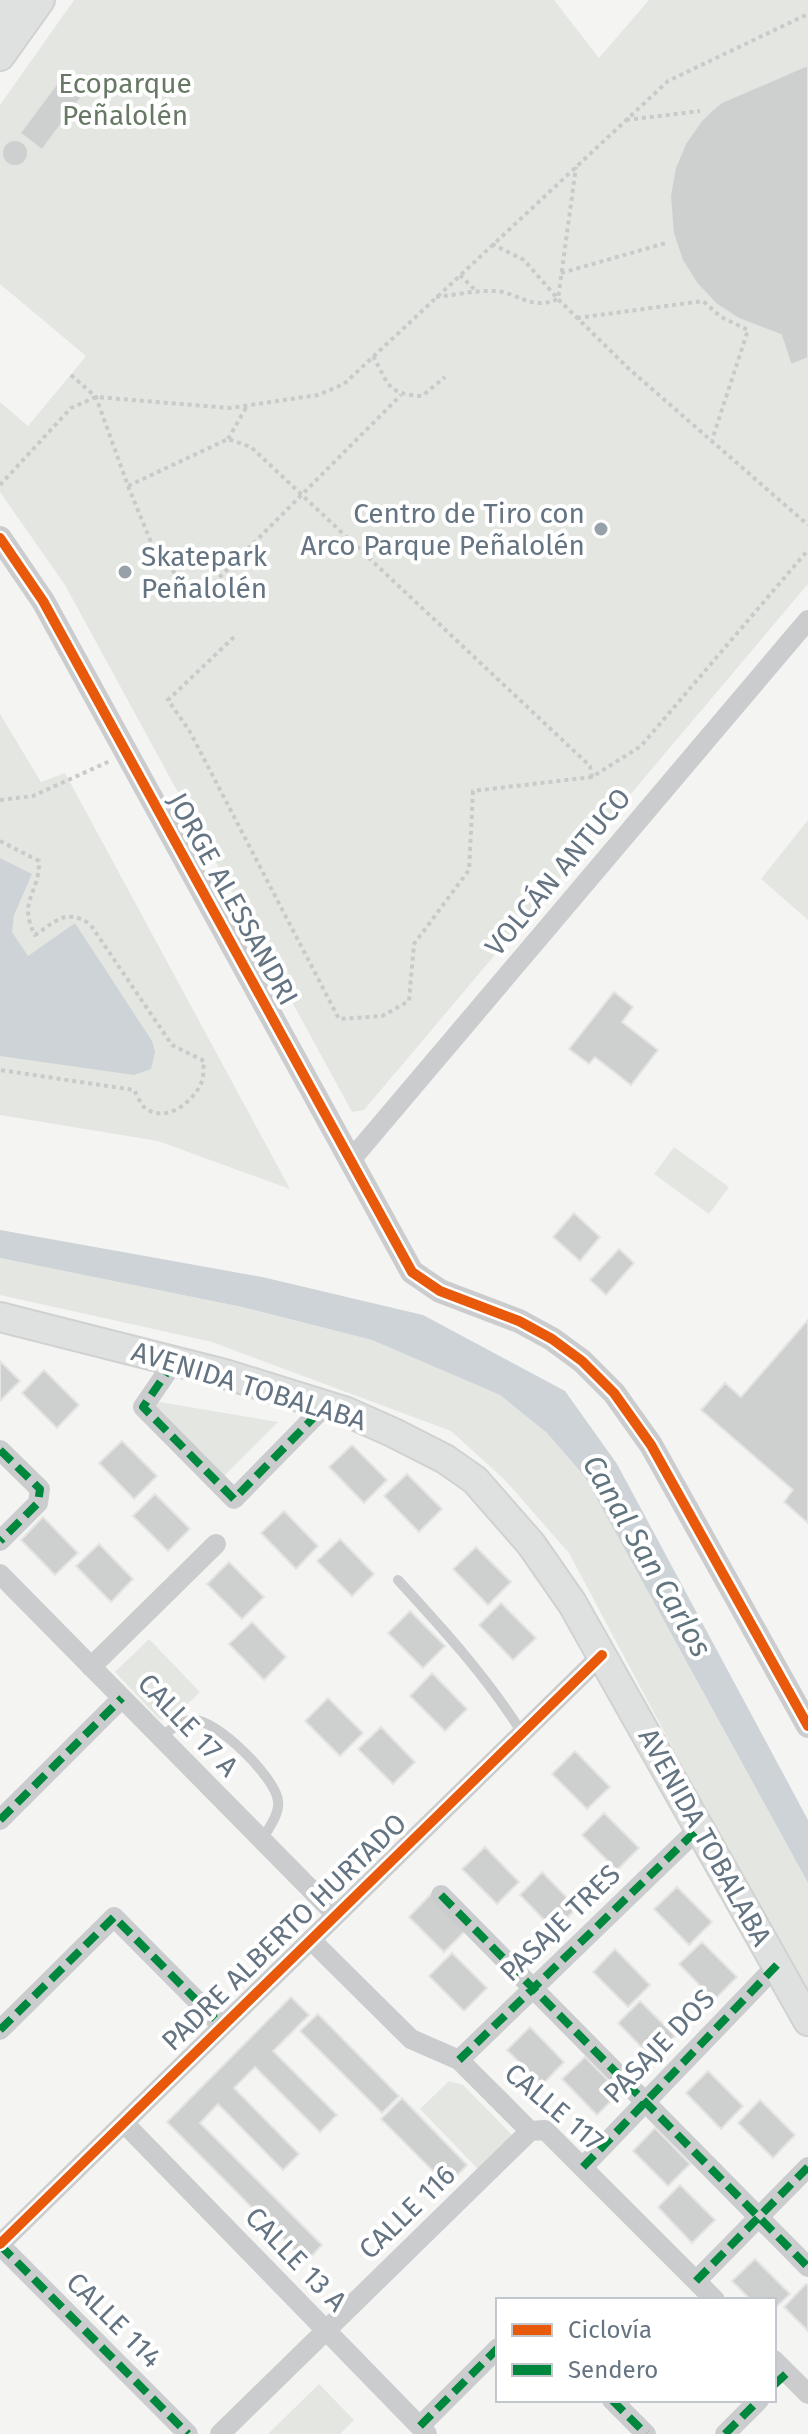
<svg xmlns="http://www.w3.org/2000/svg" width="808" height="2434" viewBox="0 0 808 2434" font-family="'Fira Sans',sans-serif">
	<style>
		.green { fill: #e4e7e1 }
		.water { fill: #cdd3d6 }
		.building { fill: #cecfcf; stroke: #e4e4e2; stroke-width: 2 }
		.lines { fill: none; stroke-linecap: round; stroke-linejoin: round }
		.secondary-casing { stroke: #d0d1d1; stroke-width: 32 }
		.path { stroke: #c9cac9; stroke-width: 4; stroke-dasharray: 4 4; stroke-linecap: butt }
		.service { stroke: #cacccd; stroke-width: 10 }
		.minor { stroke: #cacccd; stroke-width: 20 }
		.tertiary { stroke: #cacccd; stroke-width: 24 }
		.secondary { stroke: #dfe0e0; stroke-width: 28 }
		.quiet { stroke: #00873e; stroke-width: 8; stroke-dasharray: 16 8; stroke-linecap: butt }
		.cycleway-casing { stroke: #fff; stroke-width: 15 }
		.cycleway { stroke: #e8590c; stroke-width: 10 }
		.poi-dot { fill: #97a1aa; stroke: #fff; stroke-width: 3 }
		.labels { text-anchor: middle; dominant-baseline: central; stroke-width: 8; stroke-linejoin: round; paint-order: stroke }
		.park-label { font-size: 28px; fill: #677964; stroke: #fff }
		.poi-label { font-size: 28px; fill: #657482; stroke: #fff; text-anchor: end }
		.street-label { font-size: 28px; fill: #657482; stroke: #fff }
		.water-label { font-size: 30px; font-style: italic; fill: #61757f; stroke: #fff }
	</style>
	<rect width="100%" height="100%" fill="#f4f4f3"/>
	<!-- green -->
	<path class="green" d="M74 0H554L599 58 649 0H808V584L364 1110 352 1112 65 585 0 492V402L28 426 86 356 0 284V105Z
		M0 714 41 782 65 773 290 1189 158 1141 0 1115Z
		M808 820V920L761 879Z
		M674 1147 729 1187 709 1214 654 1174Z
		M0 1258 242 1307 372 1340 500 1395 547 1433 585 1477 808 1883V2002L569 1553 505 1480 451 1431 212 1342 0 1295Z
		M147 1400 278 1422 223 1477Z
		M149 1639 200 1692 170 1721 159 1719 115 1672Z
		M449 2081 463 2085 513 2136 479 2170 420 2109Z
		M319 2384 354 2420 340 2434H268Z"/>
	<!-- water -->
	<path class="water" d="M0 858 32 874 14 915 12 932 28 956 75 923 152 1041 155 1052 151 1069 134 1075 0 1056Z
		M0 1230 262 1277 423 1315 565 1391 617 1464 808 1820V1883L585 1477 547 1433 500 1395 372 1340 242 1307 0 1258Z"/>
	<!-- building -->
	<path class="building" d="M808 65V358L791 365 781 335 739 319 716 304 697 284 682 260 673 233 670 196 675 168 685 144 701 121 711 111 722 102Z
		M61 78 83 95 42 150 20 133Z
		M2 153a13 13 0 1 1 26 0a13 13 0 1 1-26 0Z
		M614 992 633 1007 622 1022 658 1050 631 1085 595 1057 589 1064 569 1049Z
		M574 1213 600 1237 580 1261 553 1237Z
		M619 1249 634 1263 606 1295 590 1280Z
		M808 1320V1523L784 1502 793 1490 701 1410 725 1383 741 1397Z
		M0 1361 20 1381 0 1401Z
		M44 1370 79 1405 57 1428 22 1393Z
		M122 1441 157 1476 134 1499 99 1463Z
		M352 1445 387 1480 364 1503 329 1467Z
		M407 1474 442 1509 419 1532 384 1496Z
		M155 1494 190 1529 168 1551 133 1516Z
		M284 1511 318 1546 296 1569 261 1533Z
		M43 1517 78 1553 55 1575 21 1540Z
		M340 1539 374 1574 352 1596 317 1561Z
		M99 1544 133 1579 111 1602 76 1566Z
		M476 1547 511 1582 488 1605 453 1569Z
		M229 1562 264 1597 242 1619 207 1584Z
		M501 1603 536 1638 513 1660 479 1625Z
		M410 1611 445 1646 423 1668 388 1633Z
		M252 1622 286 1657 264 1680 229 1644Z
		M432 1673 467 1709 445 1731 410 1696Z
		M328 1698 363 1733 340 1756 305 1721Z
		M381 1727 415 1762 393 1784 358 1749Z
		M575 1751 610 1787 587 1809 552 1774Z
		M604 1813 639 1848 617 1870 582 1835Z
		M485 1847 519 1882 497 1904 462 1869Z
		M542 1872 577 1908 554 1930 520 1895Z
		M677 1887 712 1922 689 1945 654 1909Z
		M431 1894 466 1930 444 1952 409 1917Z
		M702 1942 737 1977 714 2000 679 1964Z
		M615 1949 650 1985 628 2007 593 1972Z
		M452 1953 487 1988 464 2011 429 1976Z
		M291 1997 309 2015 273 2051 337 2115 320 2132 255 2067 234 2088 299 2154 283 2170 218 2104 200 2123 322 2245 306 2262 167 2122Z
		M640 2001 675 2036 653 2059 618 2023Z
		M318 2014 399 2096 382 2113 300 2031Z
		M530 2027 564 2062 542 2085 507 2050Z
		M585 2057 620 2092 597 2115 562 2079Z
		M708 2071 743 2106 721 2129 686 2093Z
		M402 2098 467 2165 446 2187 441 2182 435 2188 428 2181 435 2173 381 2119Z
		M760 2100 795 2135 773 2158 738 2123Z
		M655 2128 690 2164 668 2186 633 2151Z
		M680 2185 715 2220 692 2243 658 2207Z
		M755 2259 790 2294 774 2309V2300H751L732 2281Z
		M806 2284 808 2286V2331L784 2307Z"/>
	<g class="lines">
		<!-- secondary casing -->
		<g class="secondary-casing">
			<path id="secondary" d="M7 0 15 35
				M0 56 40 0
				M0 1317 225 1374 347 1412 394 1433 445 1459 475 1480 531 1544 572 1603 808 2021"/>
		</g>
		<!-- path -->
		<path class="path" d="M626 120 700 111
			M492 244 524 260 558 299 628 368 808 525
			M561 273 666 243
			M460 275 478 293
			M436 297C455 295 476 290 495 291 520 293 530 311 558 299L576 167
			M577 318 703 301 721 317 748 330 712 440
			M373 356C389 385 387 394 422 396L445 377
			M71 375 96 397 128 486 228 439 251 447 590 766 592 777
			M228 439 247 406
			M0 485 71 408 96 397 230 408 318 395 344 384 668 81 808 14
			M128 486 151 542 196 601 401 395
			M234 637 168 700 189 730 339 1019 382 1016 409 1001 414 944 469 870 473 791 592 777 641 746 808 550
			M0 800 33 796 110 761
			M0 841 39 861C40 893 17 901 35 935 57 921 65 908 90 924L172 1045 204 1061C203 1067 204 1075 202 1081 194 1102 165 1125 144 1107 140 1103 137 1095 134 1090L0 1070"/>
		<!-- service -->
		<path class="service" d="M398 1580C443 1629 487 1677 522 1733
			M160 1737C169 1731 181 1721 192 1720 215 1717 276 1778 278 1801 280 1814 268 1829 262 1840"/>
		<!-- minor -->
		<path class="minor" d="M350 1161 808 620
			M174 1362 143 1407 234 1499 326 1405
			M0 1450 40 1489 38 1503 0 1541
			M0 1574 336 1915
			M91 1667 216 1544
			M0 1820 122 1698
			M441 1895 808 2267
			M311 1940 411 2039 459 2060 530 2131 545 2130 715 2300
			M0 2030 114 1917 222 2026
			M459 2060 700 1827
			M124 2123 427 2434
			M583 2167 777 1965
			M0 2244 602 1655
			M0 2245 188 2434
			M696 2281 808 2167
			M774 2360 808 2394
			M612 2400 646 2434
			M420 2426 498 2348
			M220 2434 530 2131
			M725 2434 759 2400"/>
		<!-- tertiary -->
		<path class="tertiary" d="M0 538 43 601 412 1272 440 1291 519 1321 552 1339 582 1361 614 1393 651 1445 808 1726"/>
		<!-- secondary -->
		<use href="#secondary" class="secondary"/>
		<!-- quiet -->
		<path class="quiet" d="M174 1362 143 1407 234 1499 326 1405
			M0 1450 40 1489 38 1503 0 1541
			M0 1820 122 1698
			M441 1895 808 2267
			M0 2030 114 1917 222 2026
			M459 2060 700 1827
			M583 2167 777 1965
			M0 2245 188 2434
			M696 2281 808 2167
			M774 2385 787 2373
			M612 2400 646 2434
			M420 2426 498 2348
			M725 2434 759 2400"/>
		<!-- cycleway casing -->
		<g class="cycleway-casing">
			<path id="cycleway" d="M0 538 43 601 412 1272 440 1291 519 1321 552 1339 582 1361 614 1393 651 1445 808 1726
				M0 2244 602 1655"/>
		</g>
		<!-- cycleway -->
		<use href="#cycleway" class="cycleway"/>
	</g>
	<!-- markers -->
	<g class="poi-dot">
		<circle cx="601" cy="529" r="8"/>
		<circle cx="125" cy="572" r="8"/>
	</g>
	<g class="labels">
		<!-- park labels -->
		<g class="park-label">
			<text x="125" y="83">Ecoparque<tspan x="125" dy="32">Peñalolén</tspan></text>
		</g>
		<!-- poi labels -->
		<g class="poi-label">
			<text x="585" y="513">Centro de Tiro con<tspan x="585" dy="32">Arco Parque Peñalolén</tspan></text>
			<text x="141" y="556" text-anchor="start">Skatepark<tspan x="141" dy="32">Peñalolén</tspan></text>
		</g>
		<!-- street labels -->
		<g class="street-label">
			<text transform="translate(558 872) rotate(-50)">VOLCÁN ANTUCO</text>
			<text transform="translate(233 899) rotate(61)">JORGE ALESSANDRI</text>
			<text transform="translate(249 1386) rotate(17)">AVENIDA TOBALABA</text>
			<text transform="translate(188 1725) rotate(46)">CALLE 17 A</text>
			<text transform="translate(705 1837) rotate(61)">AVENIDA TOBALABA</text>
			<text transform="translate(560 1923) rotate(-44)">PASAJE TRES</text>
			<text transform="translate(284 1932) rotate(-44)">PADRE ALBERTO HURTADO</text>
			<text transform="translate(659 2046) rotate(-46)">PASAJE DOS</text>
			<text transform="translate(554 2107) rotate(40)">CALLE 117</text>
			<text transform="translate(407 2212) rotate(-44)">CALLE 116</text>
			<text transform="translate(296 2259) rotate(46)">CALLE 13 A</text>
			<text transform="translate(114 2320) rotate(45)">CALLE 114</text>
		</g>
		<!-- water labels -->
		<g class="water-label">
			<text transform="translate(647 1556) rotate(60)">Canal San Carlos</text>
		</g>
	</g>
	<!-- legend -->
	<rect x="496" y="2298" width="280" height="104" fill="#ffffff" stroke="#c1c7cd" stroke-width="2"/>
	<rect x="512" y="2324" width="40" height="12" fill="#e8590c" stroke="#c1c7cd" stroke-width="2"/>
	<text x="568" y="2338" font-size="24" fill="#657482">Ciclovía</text>
	<rect x="512" y="2364" width="40" height="12" fill="#00873e" stroke="#c1c7cd" stroke-width="2"/>
	<text x="568" y="2378" font-size="24" fill="#657482">Sendero</text>
</svg>
